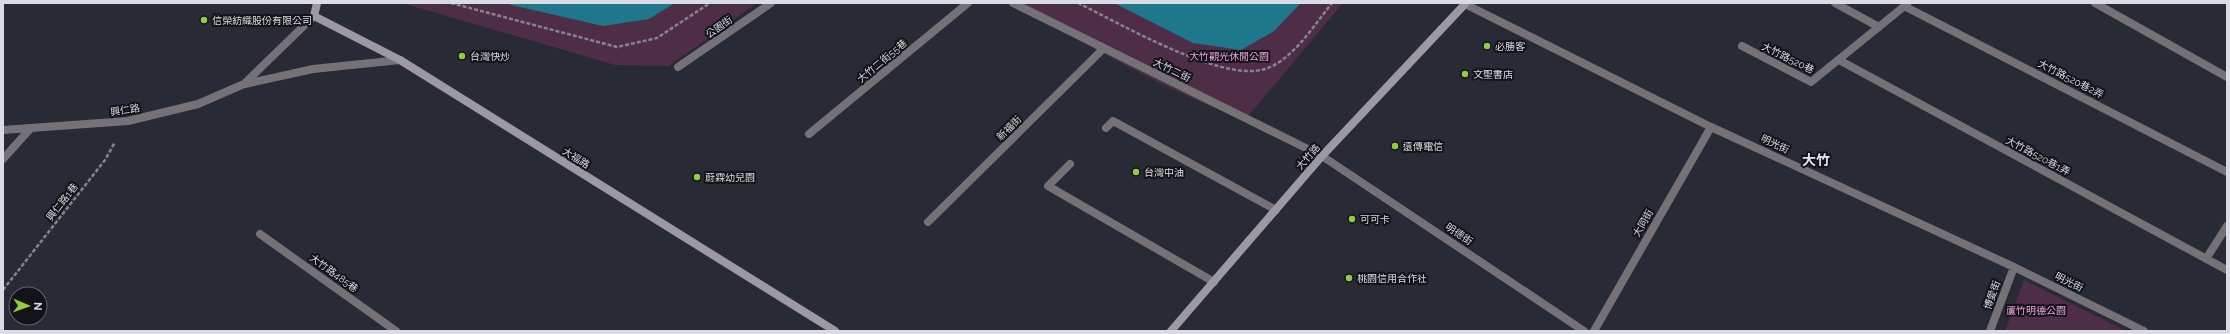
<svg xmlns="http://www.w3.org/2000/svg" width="2230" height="334" viewBox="0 0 2230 334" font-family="Raleway,'Noto Sans TC',sans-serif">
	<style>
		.green { fill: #4e2d47 }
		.water { fill: #1f778c }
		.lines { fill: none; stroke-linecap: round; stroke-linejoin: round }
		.path { stroke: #83858e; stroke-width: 2.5; stroke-dasharray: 4 2; stroke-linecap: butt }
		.lane { stroke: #747177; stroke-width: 8 }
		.street { stroke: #747177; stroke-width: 8 }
		.secondary { stroke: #9d99a2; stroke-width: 8 }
		.poi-dot { fill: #92cd3f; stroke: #121318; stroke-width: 1.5 }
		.labels { text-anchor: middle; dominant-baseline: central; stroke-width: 4; stroke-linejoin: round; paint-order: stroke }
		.poi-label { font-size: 10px; fill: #dadce3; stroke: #121318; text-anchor: start }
		.street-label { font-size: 10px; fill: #dadce3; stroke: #121318 }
		.park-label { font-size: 10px; fill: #eda2dc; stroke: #121318 }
		.district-label { font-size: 14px; font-weight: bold; fill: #dee2f1; stroke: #121318 }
	</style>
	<rect width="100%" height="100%" fill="#282a35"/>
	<!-- green -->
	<path class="green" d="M402 3H757L669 66 615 65Z
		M1012 3H1343L1245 120C1165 90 1087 45 1012 3Z
		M2024 280 2126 331H2005Z"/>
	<!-- water -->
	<path class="water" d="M503 3H675L649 19 603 26Z
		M1114 3H1301L1274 31 1241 50 1193 43Z"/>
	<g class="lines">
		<!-- path -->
		<path class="path" d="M451 3 617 47 657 38 710 3
			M1078 3C1119 23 1222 83 1265 69 1292 61 1315 24 1332 3
			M3 290 105 160 115 142"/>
		<!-- lane -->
		<path class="lane" d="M1013 3 1322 156 1584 331
			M1835 3 1879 27
			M2095 3 2227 77
			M1465 4 1711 127 2014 267 2144 331
			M1904 6 2227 172
			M1742 46 1811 82 1907 4
			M1839 60 2227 270
			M678 67 771 3
			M1106 128 1113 121 1276 210
			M809 134 968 3
			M1070 164 1048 186 1214 282
			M928 222 1104 48
			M260 234 396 331
			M2206 259 2227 226
			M1594 331 1711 127
			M1990 331 2014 267"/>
		<!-- street -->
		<path class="street" d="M245 84 313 69 400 60
			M3 130 128 121 198 104 244 84 314 16
			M3 159 30 129"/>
		<!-- secondary -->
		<path class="secondary" d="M317 3 314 16 400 60 835 331
			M1171 331 1322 156 1466 3"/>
	</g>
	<!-- markers -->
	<g class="poi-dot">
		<circle cx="204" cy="20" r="4"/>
		<circle cx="1487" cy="46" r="4"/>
		<circle cx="462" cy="56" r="4"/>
		<circle cx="1465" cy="74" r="4"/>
		<circle cx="1395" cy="146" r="4"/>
		<circle cx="1136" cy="172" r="4"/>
		<circle cx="697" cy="177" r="4"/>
		<circle cx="1352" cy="219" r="4"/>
		<circle cx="1349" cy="278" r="4"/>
	</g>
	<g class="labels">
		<!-- poi labels -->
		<g class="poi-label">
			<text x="212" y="20">信榮紡織股份有限公司</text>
			<text x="1495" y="46">必勝客</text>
			<text x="470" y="56">台灣快炒</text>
			<text x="1473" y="74">文聖書店</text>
			<text x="1403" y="146">遠傳電信</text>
			<text x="1144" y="172">台灣中油</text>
			<text x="705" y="177">蔚霖幼兒園</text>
			<text x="1360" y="219">可可卡</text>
			<text x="1357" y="278">桃園信用合作社</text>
		</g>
		<!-- street labels -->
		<g class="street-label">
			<text transform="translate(719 27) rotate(-35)">公園街</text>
			<text transform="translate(1788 58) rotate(26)">大竹路520巷</text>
			<text transform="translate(882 61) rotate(-40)">大竹二街55巷</text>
			<text transform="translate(1172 70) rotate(26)">大竹二街</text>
			<text transform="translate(2071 79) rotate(27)">大竹路520巷2弄</text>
			<text transform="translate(125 110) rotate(-9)">興仁路</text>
			<text transform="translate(1009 128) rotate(-45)">新福街</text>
			<text transform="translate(1775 144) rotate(25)">明光街</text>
			<text transform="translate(2038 156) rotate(28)">大竹路520巷1弄</text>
			<text transform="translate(1308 157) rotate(-49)">大竹路</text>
			<text transform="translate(576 158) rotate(32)">大福路</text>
			<text transform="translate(62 202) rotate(-52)">興仁路1巷</text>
			<text transform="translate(1643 223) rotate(-60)">大同街</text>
			<text transform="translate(1459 234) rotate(34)">明德街</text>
			<text transform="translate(334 273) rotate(36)">大竹路485巷</text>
			<text transform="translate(2069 282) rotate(26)">明光街</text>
			<text transform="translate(1992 295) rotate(-70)">博愛街</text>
		</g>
		<!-- park labels -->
		<g class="park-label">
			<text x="1229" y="56">大竹觀光休閒公園</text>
			<text x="2036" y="310">蘆竹明德公園</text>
		</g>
		<!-- district labels -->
		<g class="district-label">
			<text x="1816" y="160">大竹</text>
		</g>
	</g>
	<!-- border -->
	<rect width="2230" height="334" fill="none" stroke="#dadce3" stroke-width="8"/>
	<!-- north arrow -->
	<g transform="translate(28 306) rotate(92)"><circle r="19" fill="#121318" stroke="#626369"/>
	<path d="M0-3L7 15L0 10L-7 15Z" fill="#92cd3f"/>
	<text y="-6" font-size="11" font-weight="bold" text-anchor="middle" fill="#dadce3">N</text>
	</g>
</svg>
